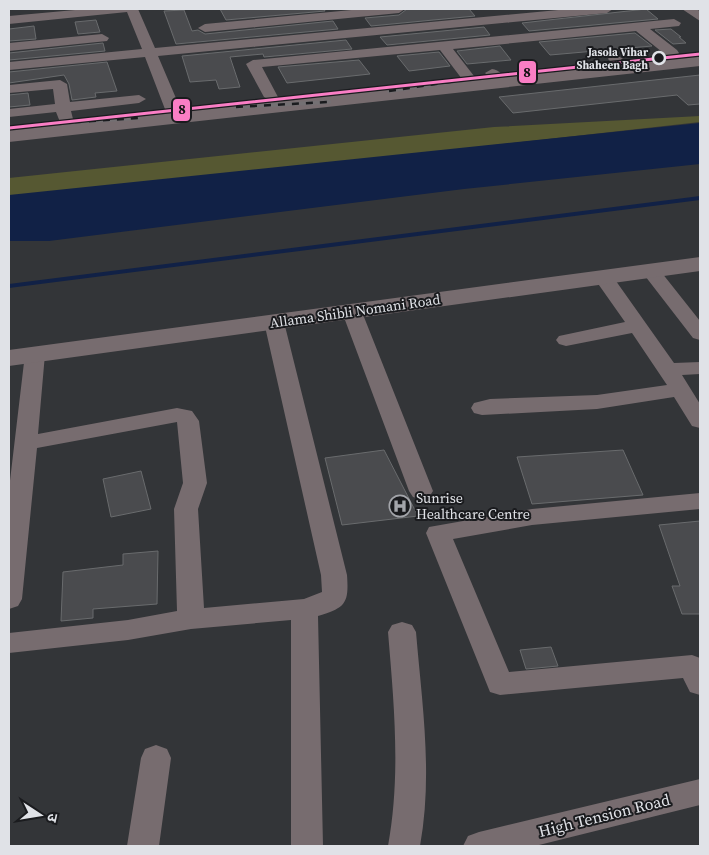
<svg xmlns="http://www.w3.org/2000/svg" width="709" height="855" viewBox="0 0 709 855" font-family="'Source Serif 4','Noto Sans Devanagari',serif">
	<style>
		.green { fill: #565832 }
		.water { fill: #112146 }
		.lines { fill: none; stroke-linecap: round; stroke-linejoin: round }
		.stream { fill: #112146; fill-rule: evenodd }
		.building { fill: #4a4b4e; stroke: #696b6d }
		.minor { fill: #776c6f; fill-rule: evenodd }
		.tertiary { fill: #776c6f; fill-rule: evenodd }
		.rail-casing { stroke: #747073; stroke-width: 4 }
		.rail { stroke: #1a1b1e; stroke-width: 2.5; stroke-dasharray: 7; stroke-linecap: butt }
		.metro-1-casing { stroke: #1a1b1e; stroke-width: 5.5 }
		.metro-1 { stroke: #fa7ec5; stroke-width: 3 }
		.stop-dot { fill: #1a1b1e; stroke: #e0e2e7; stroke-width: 2.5 }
		.labels { text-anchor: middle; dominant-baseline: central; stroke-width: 4; stroke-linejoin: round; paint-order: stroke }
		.far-stop-label { font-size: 11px; font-weight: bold; fill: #e0e2e7; stroke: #1a1b1e; text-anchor: end }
		.street-label { font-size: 14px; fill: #e0e2e7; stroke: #1a1b1e }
		.poi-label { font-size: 14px; fill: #e0e2e7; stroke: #1a1b1e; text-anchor: start }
		.near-street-label { font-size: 16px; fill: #e0e2e7; stroke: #1a1b1e }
		.line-badge { stroke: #1a1b1e; stroke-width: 2 }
		.pale-badge-label { font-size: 14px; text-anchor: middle; font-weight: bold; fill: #111 }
	</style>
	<rect width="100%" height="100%" fill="#333538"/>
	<!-- green -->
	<path class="green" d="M700 116V122L370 159 9 208V178L494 127Z"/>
	<!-- water -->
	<path class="water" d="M700 123V164L464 189 49 241H9V195Z"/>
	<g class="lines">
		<!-- stream -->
		<path class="stream" d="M700 196V200L9 288V284Z"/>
	</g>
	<!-- building -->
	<path class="building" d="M220 9H324L325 11 226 20Z
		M407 9H469L475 16 371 26 365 18 399 15Z
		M646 9 658 19 529 31 522 23Z
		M184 10 192 31 198 30 205 34 333 21 338 29 176 44 164 11Z
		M96 20 100 32 78 34 75 22Z
		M34 26 36 39 9 41V29Z
		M484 27 490 35 387 45 380 37Z
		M671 29 681 37H679L686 43 673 44 655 30Z
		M635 33 652 46 550 55 539 42Z
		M346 40 352 49 264 57 263 54 230 57 240 87 219 89 216 80 190 82 182 56Z
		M103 43 105 51 9 60V53Z
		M500 46 511 60 467 64 457 51Z
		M439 52 450 66 409 71 397 56Z
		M359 60 370 74 287 83 278 67Z
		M107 62 117 91 95 93 96 97 72 100 69 84 64 75 9 83V72Z
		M700 75V104L688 105 677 95 513 113 499 97Z
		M28 93 30 105 9 107V95Z
		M384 450 418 516 342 525 325 458Z
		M623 450 643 495 532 504 517 457Z
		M141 471 151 509 111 517 103 479Z
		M700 521V614H682L672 586H680L659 525Z
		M158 551 157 604 93 609V618L61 621 63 572 123 565V554Z
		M551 647 558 666 526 669 520 650Z"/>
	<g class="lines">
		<!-- minor -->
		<path class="minor" d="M86 9H138L155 48 569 9H613L607 13 158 56 184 117 176 122 168 117 145 57 9 70V62L142 49 127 12 9 24V16Z
			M362 9H405L399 13 205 32 198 28 205 24Z
			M682 9H696L700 11V21Z
			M674 19 681 23 679 26 650 29 677 50 679 53 677 56H667L636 31 453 49 474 76 467 80 462 79 440 50 262 67 278 97 271 101 264 97 246 64 253 60Z
			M102 34 109 38 107 41 9 51V43Z
			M615 55C622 57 629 63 633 69L631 72H621L608 59 610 56Z
			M492 69C499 70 505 76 509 82L507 85H497L485 73Z
			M60 80 67 84 70 102 139 95 146 99 139 103 71 111 73 119 65 124 60 122 56 112 9 117V109L55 104 53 89 9 93V85Z
			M651 266 658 268 700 321V340L693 338 642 272 644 268Z
			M604 272 611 274 674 363 700 362V374L682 375 700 404V428L692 426 674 397 597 409 482 415 474 413 471 408 474 403 490 399 597 395 667 385 632 333 566 346 559 344 556 340 559 336 625 322 594 278 597 274Z
			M352 306 359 308 362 312 433 491 429 497 421 499 413 497 409 491 342 312 345 308Z
			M274 316 281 318 284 322 347 575C349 603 346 608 318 616L323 846H291V620L191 629 128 640 9 653V633L128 620 177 611 174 509 183 483 177 422 37 448 22 599 18 606 9 609V489L25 354 28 350 35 348 42 350 45 354 38 434 177 408 192 411 199 421 207 483 198 509 204 608 304 599 322 592 321 575 264 322 267 318Z
			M700 493V509L532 525 453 539 509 672 692 655 700 658V695L690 692 683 678 500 695 490 692 426 533 429 527 532 509Z
			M402 622 412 625 416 632C422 703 433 775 420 846H388C401 775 394 704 388 632L392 625Z
			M156 745 167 749 171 758 159 846H127L141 758 145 749Z
			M700 779V805L535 846H463L468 836 479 832Z"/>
		<!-- tertiary -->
		<path class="tertiary" d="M700 56V66L9 142V130Z
			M700 257V271L9 366V350Z"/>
		<!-- rail casing -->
		<g class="rail-casing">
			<path id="rail" d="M389 91 463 80
				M236 107 329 102
				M61 123 139 118"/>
		</g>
		<!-- rail -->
		<use href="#rail" class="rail"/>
		<!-- metro-1 casing -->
		<g class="metro-1-casing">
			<path id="metro-1" d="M9 128 700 54"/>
		</g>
		<!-- metro-1 -->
		<use href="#metro-1" class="metro-1"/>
	</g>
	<!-- icons -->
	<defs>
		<g id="hospital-ring" transform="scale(1.125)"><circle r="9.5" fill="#1a1b1e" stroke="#a3a5aa" stroke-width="1.5"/><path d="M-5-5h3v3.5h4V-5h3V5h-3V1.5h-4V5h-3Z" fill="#a3a5aa"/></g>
	</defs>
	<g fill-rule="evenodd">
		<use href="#hospital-ring" x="400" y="506"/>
	</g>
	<!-- markers -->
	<circle class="stop-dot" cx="659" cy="58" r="6"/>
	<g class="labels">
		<!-- far-stop labels -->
		<g class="far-stop-label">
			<text x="648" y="52">Jasola Vihar<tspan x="648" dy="13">Shaheen Bagh</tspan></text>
		</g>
		<!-- street labels -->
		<g class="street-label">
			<text transform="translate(355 311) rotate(-8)">Allama Shibli Nomani Road</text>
		</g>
		<!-- poi labels -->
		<g class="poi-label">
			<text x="416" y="498">Sunrise<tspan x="416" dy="16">Healthcare Centre</tspan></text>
		</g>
		<!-- near-street labels -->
		<g class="near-street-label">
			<text transform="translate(604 815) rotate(-14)">High Tension Road</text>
		</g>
	</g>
	<g class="line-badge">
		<rect x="518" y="60" width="19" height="24" rx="5" fill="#fa7ec5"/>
		<rect x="172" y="98" width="19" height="24" rx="5" fill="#fa7ec5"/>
	</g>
	<g class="pale-badge-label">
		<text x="527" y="77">8</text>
		<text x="182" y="114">8</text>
	</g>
	<!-- border -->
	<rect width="709" height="855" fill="none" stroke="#e0e2e7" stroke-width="20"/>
	<!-- north arrow -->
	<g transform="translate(40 815) rotate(102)" stroke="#1a1b1e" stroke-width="4" paint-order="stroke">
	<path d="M0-4L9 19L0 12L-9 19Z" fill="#e0e2e7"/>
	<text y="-8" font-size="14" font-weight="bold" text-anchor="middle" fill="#e0e2e7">उ</text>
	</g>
</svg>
